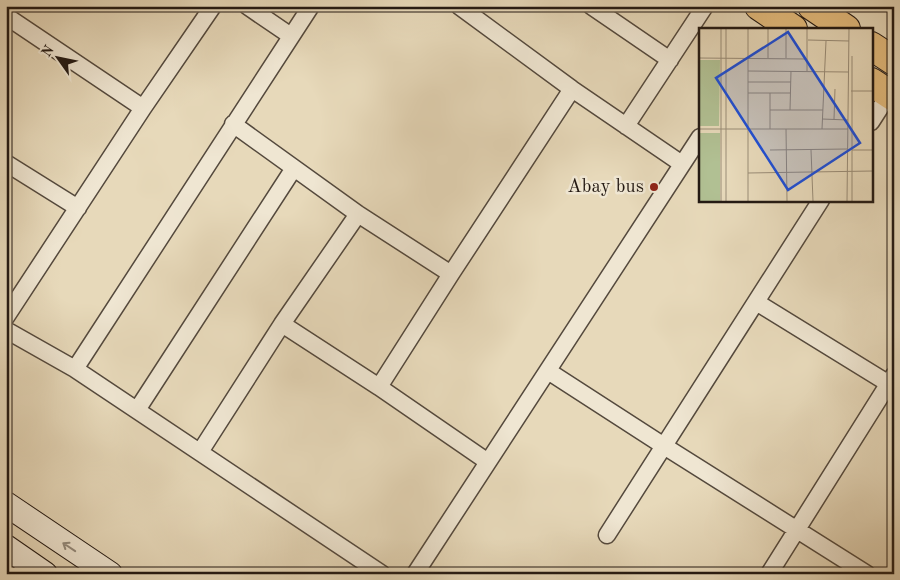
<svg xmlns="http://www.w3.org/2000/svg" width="900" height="580" viewBox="0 0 900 580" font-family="'Old Standard TT',serif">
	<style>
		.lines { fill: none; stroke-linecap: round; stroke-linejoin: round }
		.street-casing { stroke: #54493d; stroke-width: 19 }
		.secondary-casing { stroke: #231913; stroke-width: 26 }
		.highway-casing { stroke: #231913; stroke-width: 30 }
		.street { stroke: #efe6d2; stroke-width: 16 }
		.secondary { stroke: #efe6d2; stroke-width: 24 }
		.highway { stroke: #e4bc7d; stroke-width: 28 }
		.oneway { stroke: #938a7c }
		.poi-dot { fill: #8f2418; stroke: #efe6d2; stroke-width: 2 }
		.labels { text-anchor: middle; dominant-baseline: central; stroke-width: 5; stroke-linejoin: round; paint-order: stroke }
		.poi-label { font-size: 19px; fill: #231913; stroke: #efe6d2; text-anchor: end }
		.inset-road { fill: none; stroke: #998c77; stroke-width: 1 }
		.view { fill: #1d4ed8; fill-opacity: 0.15; stroke: #1d4ed8; stroke-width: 2.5 }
		.inset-edge { fill: none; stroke: #231913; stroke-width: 2.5 }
	</style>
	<rect width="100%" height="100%" fill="#e7d9ba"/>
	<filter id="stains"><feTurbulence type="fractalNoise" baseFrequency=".004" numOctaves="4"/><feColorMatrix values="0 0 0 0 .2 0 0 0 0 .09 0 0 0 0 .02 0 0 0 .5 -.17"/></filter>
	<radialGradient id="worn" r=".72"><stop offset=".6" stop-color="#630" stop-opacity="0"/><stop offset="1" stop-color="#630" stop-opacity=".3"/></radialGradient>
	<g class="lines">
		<!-- street casing -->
		<g class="street-casing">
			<path id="street" d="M247 6 291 36
				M459 6 572 89 682 164
				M591 6 670 60
				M6 16 143 108
				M871 122 889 94
				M233 124 358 214 451 274
				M626 126 705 6
				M6 163 78 208
				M756 302 894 387
				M6 317 143 108 213 6
				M282 324 379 387 488 462
				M6 330 75 369 382 574
				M75 369 311 6
				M548 371 664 446 867 574
				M379 387 451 274 572 89
				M137 410 294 168
				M200 452 282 324 358 214
				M607 535 821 200
				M415 574 700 137
				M769 574 894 375"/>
		</g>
		<!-- secondary casing -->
		<g class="secondary-casing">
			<path id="secondary" d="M6 504 110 574
				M6 547 45 574"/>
		</g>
		<!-- highway casing -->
		<g class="highway-casing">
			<path id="highway" d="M759 6 793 29
				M812 6 846 29
				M871 46 894 61
				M871 82 894 97"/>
		</g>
		<!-- street -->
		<use href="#street" class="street"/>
		<!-- secondary -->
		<use href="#secondary" class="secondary"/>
		<!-- highway -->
		<use href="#highway" class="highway"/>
	</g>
	<!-- one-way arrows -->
	<defs><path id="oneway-shaft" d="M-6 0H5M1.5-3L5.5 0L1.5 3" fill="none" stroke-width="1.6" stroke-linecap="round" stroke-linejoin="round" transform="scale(1.25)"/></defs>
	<use class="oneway" href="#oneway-shaft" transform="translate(69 547) rotate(-146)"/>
	<!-- markers -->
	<circle class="poi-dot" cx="654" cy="187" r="5"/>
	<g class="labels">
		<!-- poi labels -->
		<g class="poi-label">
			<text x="644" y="187">Abay bus</text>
		</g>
	</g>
	<!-- overview -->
	<g transform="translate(699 28)">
		<rect width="174" height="174" fill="#e7d9ba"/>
		<path d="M0 32H21L20 98H0ZM0 105H21V173H0Z" fill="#b1c093"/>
		<path class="inset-road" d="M49 1V173M69 1V30M109 12 150 13M0 30 108 31M87 30V1M49 43 149 44M108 43V1M49 54H92M152 63H174M49 65H91M71 82H124M91 82 92 43M123 91 149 92M135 91 136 61M0 101H149M71 101V65M87 101 88 173M123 101 127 13M71 122 148 121M112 122 114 173M153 122H174M49 145 174 143M22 173V1M27 173V1M148 173 150 1M153 173V28"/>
		<path class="view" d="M89 4 161 115 89 162 17 50Z"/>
		<rect width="174" height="174" class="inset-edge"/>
	</g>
	<!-- margin -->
	<rect width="900" height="580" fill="none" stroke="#e7d9ba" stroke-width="25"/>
	<rect x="8" y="8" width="885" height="565" fill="none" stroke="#231913" stroke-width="2.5"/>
	<rect x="12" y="12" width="875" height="555" fill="none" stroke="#231913"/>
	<!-- north arrow -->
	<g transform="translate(58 58) rotate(303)" stroke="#efe6d2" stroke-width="4" paint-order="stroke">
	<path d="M0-4L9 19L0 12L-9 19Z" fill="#231913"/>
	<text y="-8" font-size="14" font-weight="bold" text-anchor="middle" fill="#231913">N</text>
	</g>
	<rect width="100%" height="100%" filter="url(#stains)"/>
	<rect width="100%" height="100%" fill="url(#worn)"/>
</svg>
